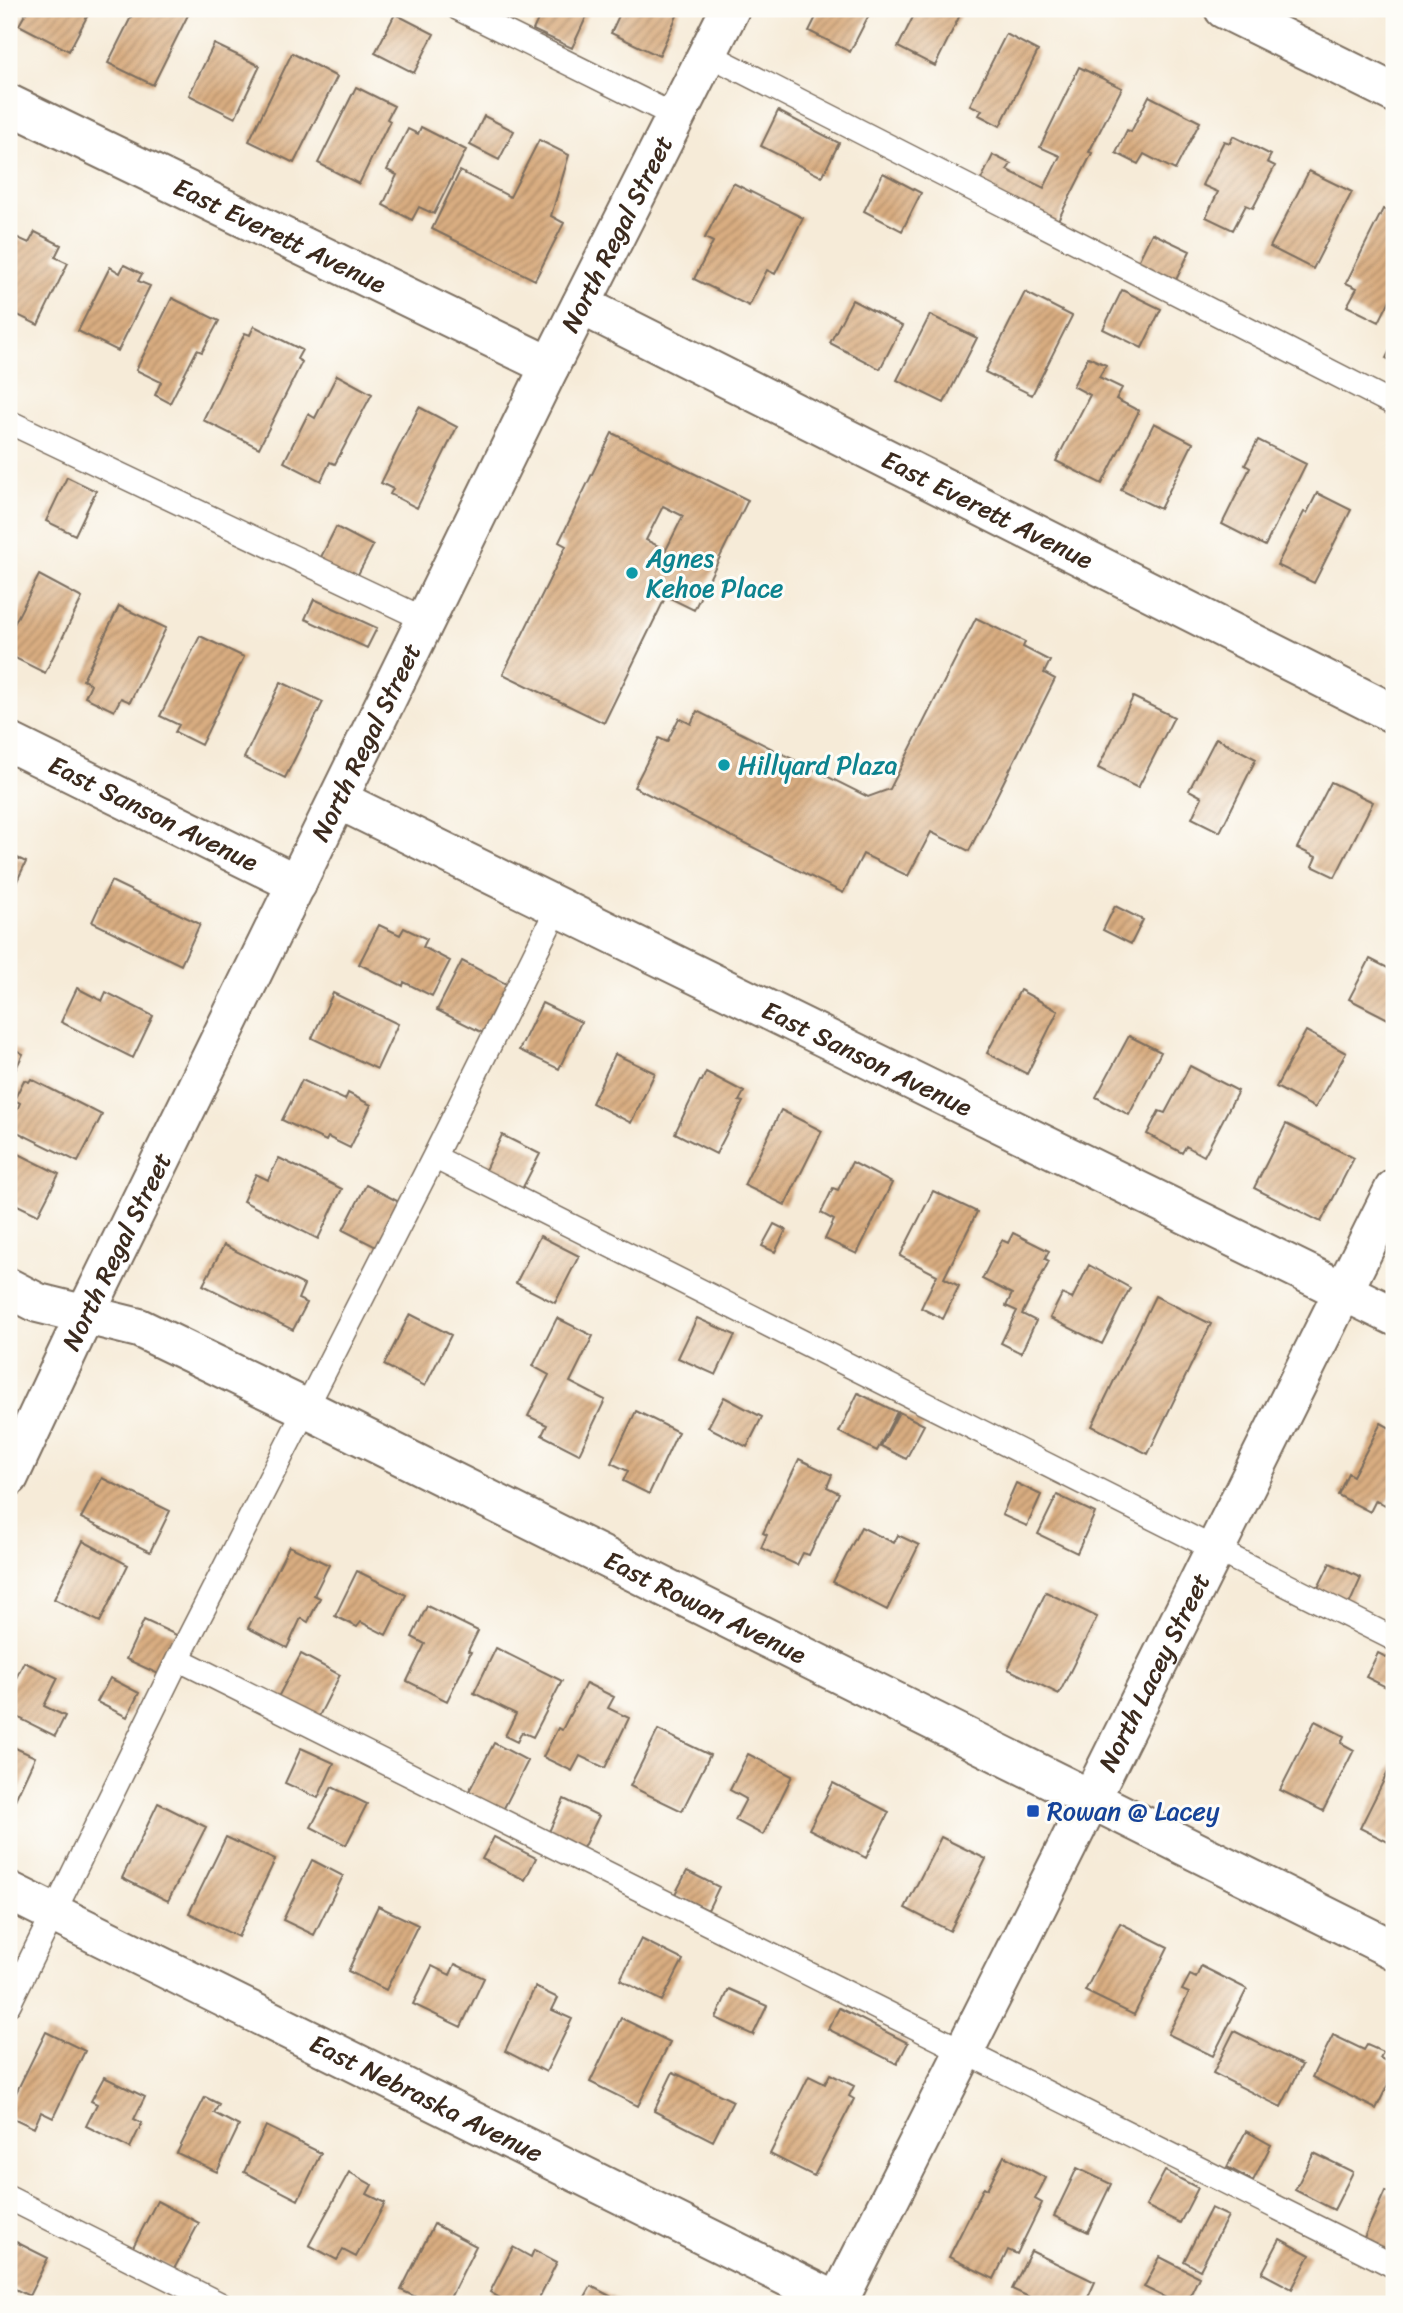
<svg xmlns="http://www.w3.org/2000/svg" width="1403" height="2313" viewBox="0 0 1403 2313" font-family="Sriracha,sans-serif">
	<style>
		.building { fill: url(#building-hatch); fill-rule: evenodd }
		.lines { fill: none; stroke-linecap: round; stroke-linejoin: round }
		.lane-casing { stroke: #7c6e5f; stroke-width: 26 }
		.street-casing { stroke: #7c6e5f; stroke-width: 42 }
		.lane { stroke: #fff; stroke-width: 23 }
		.street { stroke: #fff; stroke-width: 38 }
		.culture-dot { fill: #0f9aa8; stroke: #fdfcf7; stroke-width: 2.5 }
		.transit-dot { fill: #1a4fb4; stroke: #fdfcf7; stroke-width: 2.5 }
		.labels { text-anchor: middle; dominant-baseline: central; stroke-width: 6; stroke-linejoin: round; paint-order: stroke }
		.street-label { font-size: 26px; fill: #3b2a1e; stroke: #fdfcf7 }
		.culture-label { font-size: 26px; fill: #0d838f; stroke: #fdfcf7; text-anchor: start }
		.transit-label { font-size: 26px; fill: #164399; stroke: #fdfcf7; text-anchor: start }
	</style>
	<defs>
		<pattern id="building-hatch" width="6" height="6" patternUnits="userSpaceOnUse" patternTransform="scale(1.75)"><rect width="6" height="6" fill="#d9ad81"/><path d="M-1 1l2-2M0 6l6-6M5 7l2-2" fill="none" stroke="#b18d69"/></pattern>
	</defs>
	<rect width="100%" height="100%" fill="#fdfcf7"/>
	<filter id="ink" filterUnits="userSpaceOnUse"><feTurbulence type="fractalNoise" baseFrequency=".0143" numOctaves="2"/><feDisplacementMap in="SourceGraphic" scale="14" xChannelSelector="R" yChannelSelector="G"/><feConvolveMatrix kernelMatrix="1 2 1 2 8 2 1 2 1" color-interpolation-filters="sRGB"/></filter>
	<filter id="wash" filterUnits="userSpaceOnUse"><feTurbulence type="fractalNoise" baseFrequency=".00686" numOctaves="4" result="noise"/><feDisplacementMap in="SourceGraphic" scale="28" xChannelSelector="R" yChannelSelector="G"/><feGaussianBlur stdDeviation="1.57" result="paint"/><feColorMatrix in="noise" values="0 0 0 0 0 0 0 0 0 0 0 0 0 0 0 0 0 1.4 0 .05"/><feComposite in="paint" operator="in"/></filter>
	<g filter="url(#wash)">
		<rect width="100%" height="100%" fill="#f6ebd8"/>
		<g id="blocks">
			<!-- building -->
			<path class="building" d="M28 9H91L69 51 19 25Z
				M135 9H191L153 85 108 63Z
				M543 9H590L572 48 533 30Z
				M622 9H680L659 56 611 33Z
				M820 9H872L850 52 809 31Z
				M917 9H958L962 11 935 66 898 47Z
				M395 14 434 34 414 73 375 53Z
				M1006 34 1038 51 1000 126 979 115 982 110 970 105Z
				M214 44 260 66 235 118 189 95Z
				M292 53 337 77 294 163 249 141Z
				M1079 67 1122 88 1089 152 1092 153 1054 228 977 188 993 155 1011 164 1007 170 1044 188 1060 156 1040 147Z
				M356 87 394 106 387 119 390 121 359 184 318 163Z
				M1149 96 1200 122 1175 170 1144 154 1138 164 1116 153 1127 130 1131 132Z
				M778 111 839 143 822 177 761 146Z
				M484 116 514 131 499 160 470 145Z
				M421 127 466 150 434 214 419 207 412 220 383 205 397 175 387 170 408 129 418 134Z
				M1233 136 1271 155 1267 162 1275 166 1253 208 1246 205 1233 230 1206 217 1218 192 1202 185 1224 141 1230 143Z
				M539 140 569 155 551 216 564 223 535 280 432 229 460 171 510 197Z
				M1309 171 1352 192 1313 269 1270 247Z
				M883 173 921 193 902 231 864 211Z
				M733 183 803 218 775 274 767 270 749 306 694 279 713 242 705 238Z
				M1383 209 1394 215V292L1379 322 1347 306 1357 288 1346 283Z
				M35 232 61 245 55 257 68 263 38 325 14 313 9 323V252L16 237 29 243Z
				M1152 233 1190 251 1173 286 1135 268Z
				M124 265 142 274 138 281 150 286 118 351 78 331 110 267 120 273Z
				M1122 290 1161 309 1142 348 1103 329Z
				M1025 292 1072 316 1032 395 985 372Z
				M172 298 219 321 202 352 197 350 170 403 155 395 161 382 136 370Z
				M852 300 902 326 880 369 830 343Z
				M930 315 977 338 944 403 897 380Z
				M254 326 302 350 297 359 302 362 259 448 203 420 245 333 250 335Z
				M1394 342V362L1386 358Z
				M1088 357 1106 365 1099 377 1122 388 1116 399 1139 411 1102 484 1056 461 1090 395 1073 386Z
				M337 375 372 394 335 464 330 462 321 481 284 462 308 414 315 418Z
				M419 407 457 427 417 508 390 494 393 489 381 483Z
				M1154 423 1193 443 1160 509 1121 490Z
				M612 433 748 500 694 610 666 596 604 723 503 674 566 546 559 542ZM663 506 683 516 666 550 646 540Z
				M1258 440 1306 464 1265 546 1222 524 1250 468 1245 465Z
				M67 477 96 491 75 535 46 521Z
				M1317 493 1351 510 1314 583 1277 565 1304 512 1307 513Z
				M336 527 373 546 353 584 317 565Z
				M39 575 82 598 45 673 9 655V634Z
				M314 599 377 628 367 648 305 619Z
				M119 606 166 628 130 702 121 698 114 711 85 697 91 684 83 680Z
				M976 618 1025 642 1023 647 1050 661 1044 673 1055 679 969 851 931 832 908 876 863 854 843 893 634 787 659 738 667 742 679 718 691 724 697 711 868 797 890 789Z
				M200 636 244 657 201 745 175 732 179 725 160 716Z
				M281 682 323 702 285 778 244 758Z
				M1133 697 1174 717 1138 788 1098 768Z
				M1216 738 1256 759 1220 832 1192 818 1202 797 1189 790Z
				M1331 782 1373 802 1335 877 1312 866 1316 857 1297 848Z
				M9 854 26 862 9 898Z
				M111 881 200 924 181 965 92 922Z
				M1115 906 1143 920 1131 944 1103 930Z
				M379 925 400 935 404 928 427 939 423 947 450 961 432 996 404 982 403 986 359 964Z
				M1370 959 1394 971V1022L1349 999Z
				M462 961 510 986 485 1034 437 1010Z
				M77 988 102 1001 106 992 153 1016 133 1058 61 1022Z
				M1020 990 1058 1011 1027 1074 987 1053Z
				M333 993 398 1024 377 1069 312 1038Z
				M542 1003 581 1022 559 1069 519 1050Z
				M1306 1031 1346 1053 1315 1108 1276 1087Z
				M1129 1036 1161 1052 1129 1115 1096 1097Z
				M9 1046 23 1054 9 1083Z
				M615 1054 655 1073 631 1123 592 1103Z
				M1190 1066 1238 1091 1204 1156 1186 1146 1182 1153 1147 1134 1159 1111 1165 1113Z
				M706 1072 744 1092 739 1101 743 1102 716 1154 675 1133 700 1081H702Z
				M31 1079 102 1115 78 1162 9 1128 20 1103 14 1100 24 1080 29 1082Z
				M302 1080 345 1100 348 1093 371 1105 350 1148 328 1137 326 1141 282 1120Z
				M781 1110 822 1131 785 1205 744 1185Z
				M1286 1124 1354 1158 1321 1222 1254 1188Z
				M502 1135 540 1154 520 1193 483 1174Z
				M9 1149 59 1174 38 1215 9 1201Z
				M279 1158 342 1189 318 1239 243 1201 256 1174 268 1180Z
				M852 1162 892 1183 857 1254 825 1239 834 1220 821 1213 833 1188 838 1190Z
				M366 1185 401 1203 378 1248 343 1230Z
				M933 1191 977 1212 944 1278 959 1286 943 1319 921 1308 937 1275 900 1256Z
				M774 1224 786 1230 775 1252 762 1246Z
				M1013 1233 1049 1251 1045 1259 1049 1261 1022 1314 1036 1321 1021 1353 1001 1343 1017 1311 1006 1306 1012 1294 982 1279 1002 1240 1008 1243Z
				M540 1236 579 1256 555 1303 516 1283Z
				M224 1245 304 1285 298 1299 307 1303 293 1330 203 1285Z
				M1089 1265 1130 1288 1102 1344 1050 1318 1062 1294 1072 1299Z
				M1155 1296 1211 1324 1148 1454 1092 1426Z
				M410 1314 451 1335 425 1386 384 1365Z
				M557 1318 593 1336 570 1382 605 1400 579 1454 542 1435 547 1425 528 1416 549 1375 533 1366Z
				M697 1318 735 1335 716 1375 678 1358Z
				M858 1393 897 1412 877 1451 839 1432Z
				M724 1397 762 1417 747 1447 708 1427Z
				M636 1411 678 1432 649 1494 623 1481 628 1471 611 1463Z
				M899 1412 924 1425 906 1459 881 1446Z
				M1381 1423 1394 1430V1491L1385 1505 1376 1500 1370 1512 1338 1495 1348 1473 1353 1476Z
				M799 1459 832 1475 827 1487 839 1493 809 1555 803 1553 797 1565 761 1548 767 1535 763 1533Z
				M102 1478 170 1511 150 1552 81 1518Z
				M1016 1483 1041 1495 1027 1526 1002 1515Z
				M1057 1495 1095 1513 1077 1553 1038 1534Z
				M861 1527 894 1543 898 1535 919 1545 887 1610 833 1582Z
				M83 1541 128 1565 100 1622 54 1599Z
				M289 1546 329 1565 314 1595 320 1598 308 1622 301 1618 287 1648 248 1628Z
				M1330 1563 1361 1578 1348 1607 1316 1592Z
				M357 1571 406 1595 386 1635 361 1622 357 1627 335 1616Z
				M1046 1592 1097 1617 1059 1694 1008 1669Z
				M427 1606 478 1631 468 1651 471 1652 447 1701 407 1681 425 1644 412 1637Z
				M144 1620 183 1638 165 1677 126 1659Z
				M496 1648 562 1681 533 1737 522 1732 517 1742 505 1736 516 1714 474 1693Z
				M1378 1653 1394 1661V1691L1366 1677Z
				M301 1654 340 1675 318 1718 278 1697Z
				M24 1662 58 1678 44 1706 65 1716 55 1736 9 1713V1692Z
				M110 1678 139 1693 127 1717 97 1702Z
				M586 1683 614 1697 608 1708 629 1718 605 1768 580 1756 572 1771 543 1757 558 1728 562 1730Z
				M1315 1721 1344 1736 1341 1743 1354 1750 1323 1811 1280 1790Z
				M658 1730 710 1755 682 1811 630 1786Z
				M494 1743 528 1761 502 1812 467 1795Z
				M9 1745 35 1757 14 1802 9 1799Z
				M301 1748 334 1763 318 1798 285 1783Z
				M748 1754 792 1776 763 1835 735 1820 746 1799 730 1790Z
				M1394 1760V1845L1360 1828Z
				M833 1783 889 1812 866 1858 809 1829Z
				M332 1787 367 1804 346 1845 311 1827Z
				M564 1799 599 1816 581 1852 547 1836Z
				M158 1803 206 1827 168 1901 122 1878Z
				M226 1837 275 1860 238 1937 189 1913Z
				M494 1837 536 1858 525 1880 482 1859Z
				M941 1837 986 1859 950 1931 905 1908Z
				M312 1860 343 1876 314 1935 283 1920Z
				M687 1871 719 1887 708 1910 675 1894Z
				M378 1906 418 1925 386 1990 348 1971Z
				M1120 1923 1168 1947 1134 2015 1085 1991Z
				M641 1939 683 1960 662 2001 620 1980Z
				M455 1964 484 1978 461 2027 413 2004 432 1966 450 1975Z
				M1201 1966 1247 1989 1213 2056 1168 2034 1189 1993 1182 1990 1190 1975 1196 1978Z
				M535 1987 558 1998 552 2010 572 2019 546 2072 505 2051Z
				M729 1989 767 2006 753 2035 716 2018Z
				M839 2008 908 2043 897 2064 828 2029Z
				M621 2018 670 2042 638 2106 590 2082Z
				M1234 2031 1302 2065 1281 2107 1213 2073Z
				M46 2032 85 2051 53 2118 41 2112 34 2128 9 2116V2107Z
				M1333 2035 1364 2050 1367 2045 1383 2052 1380 2058 1394 2065V2072L1376 2109 1312 2077Z
				M673 2072 733 2101 713 2141 654 2111Z
				M830 2074 854 2086 849 2096 854 2099 814 2176 770 2154 809 2076 825 2084Z
				M104 2077 145 2097 134 2119 142 2123 130 2148 86 2126 97 2104 91 2101Z
				M205 2097 219 2104 214 2113 239 2126 217 2172 177 2153Z
				M266 2126 321 2153 298 2200 244 2172Z
				M1246 2131 1271 2145 1253 2181 1227 2167Z
				M1314 2153 1353 2172 1334 2210 1295 2190Z
				M1004 2156 1046 2178 1035 2199 1042 2203 1017 2254 1008 2250 994 2279 949 2257 984 2187 987 2189Z
				M1077 2168 1111 2184 1088 2232 1054 2216Z
				M1165 2171 1198 2188 1180 2223 1146 2206Z
				M349 2172 372 2185 367 2194 385 2203 356 2257 343 2250 337 2260 309 2245Z
				M1385 2191 1394 2195V2256L1362 2242Z
				M157 2201 199 2223 174 2269 133 2247Z
				M1211 2208 1228 2216 1200 2270 1184 2261Z
				M434 2224 476 2246 447 2304H430L401 2290Z
				M1280 2239 1310 2255 1292 2289 1262 2273Z
				M16 2242 48 2258 29 2296 9 2286V2256Z
				M513 2247 531 2257 534 2250 557 2262 536 2304H497L500 2298 490 2292Z
				M1031 2251 1095 2282 1085 2304H1079L1069 2299 1066 2304H1044L1012 2289Z
				M1160 2257 1199 2277 1186 2304H1178L1144 2287Z
				M591 2286 625 2304H581Z"/>
		</g>
	</g>
	<g filter="url(#ink)">
		<use href="#blocks" fill-opacity="0" stroke="#7c6e5f" stroke-width="2"/>
		<g class="lines">
			<!-- lane casing -->
			<g class="lane-casing">
				<path id="lane" d="M459 9 677 117
					M708 54 1394 404
					M9 422 426 620
					M434 1157 1394 1639
					M178 1659 1394 2266
					M9 2004 178 1659 434 1157 558 907
					M9 2198 220 2304"/>
			</g>
			<!-- street casing -->
			<g class="street-casing">
				<g id="street">
					<path d="M1224 9 1394 93"/>
					<path id="s1" d="M9 104 550 366"/>
					<path id="s2" d="M581 305 1394 714"/>
					<path id="s3" d="M9 742 297 884"/>
					<path id="s4" d="M339 800 1394 1316"/>
					<path id="s5" d="M9 1288 38 1303 139 1328 305 1408 1394 1950"/>
					<path id="s6" d="M9 1477 85 1315 550 366 730 9"/>
					<path id="s7" d="M9 1891 842 2304"/>
					<path id="s8" d="M837 2304 1067 1847 1394 1189"/>
				</g>
			</g>
			<!-- lane -->
			<use href="#lane" class="lane"/>
			<!-- street -->
			<use href="#street" class="street"/>
		</g>
	</g>
	<!-- markers -->
	<g class="culture-dot">
		<circle cx="632" cy="573" r="7"/>
		<circle cx="724" cy="765" r="7"/>
	</g>
	<rect class="transit-dot" x="1026" y="1804" width="14" height="14" rx="3.5"/>
	<g class="labels">
		<!-- street labels -->
		<g class="street-label">
			<text stroke="none"><textPath href="#s6" startOffset="1384">North Regal Street</textPath></text>
			<text stroke="none"><textPath href="#s1" startOffset="301">East Everett Avenue</textPath></text>
			<text stroke="none"><textPath href="#s2" startOffset="455">East Everett Avenue</textPath></text>
			<text stroke="none"><textPath href="#s6" startOffset="817">North Regal Street</textPath></text>
			<text stroke="none"><textPath href="#s3" startOffset="161">East Sanson Avenue</textPath></text>
			<text stroke="none"><textPath href="#s4" startOffset="588">East Sanson Avenue</textPath></text>
			<text stroke="none"><textPath href="#s6" startOffset="250">North Regal Street</textPath></text>
			<text stroke="none"><textPath href="#s5" startOffset="768">East Rowan Avenue</textPath></text>
			<text stroke="none"><textPath href="#s8" startOffset="707">North Lacey Street</textPath></text>
			<text stroke="none"><textPath href="#s7" startOffset="466">East Nebraska Avenue</textPath></text>
		</g>
		<!-- culture labels -->
		<g class="culture-label">
			<text x="646" y="558">Agnes<tspan x="646" dy="30">Kehoe Place</tspan></text>
			<text x="738" y="765">Hillyard Plaza</text>
		</g>
		<!-- transit labels -->
		<g class="transit-label">
			<text x="1047" y="1811">Rowan @ Lacey</text>
		</g>
	</g>
	<!-- margin -->
	<rect width="1403" height="2313" fill="none" stroke="#fdfcf7" stroke-width="35"/>
</svg>
